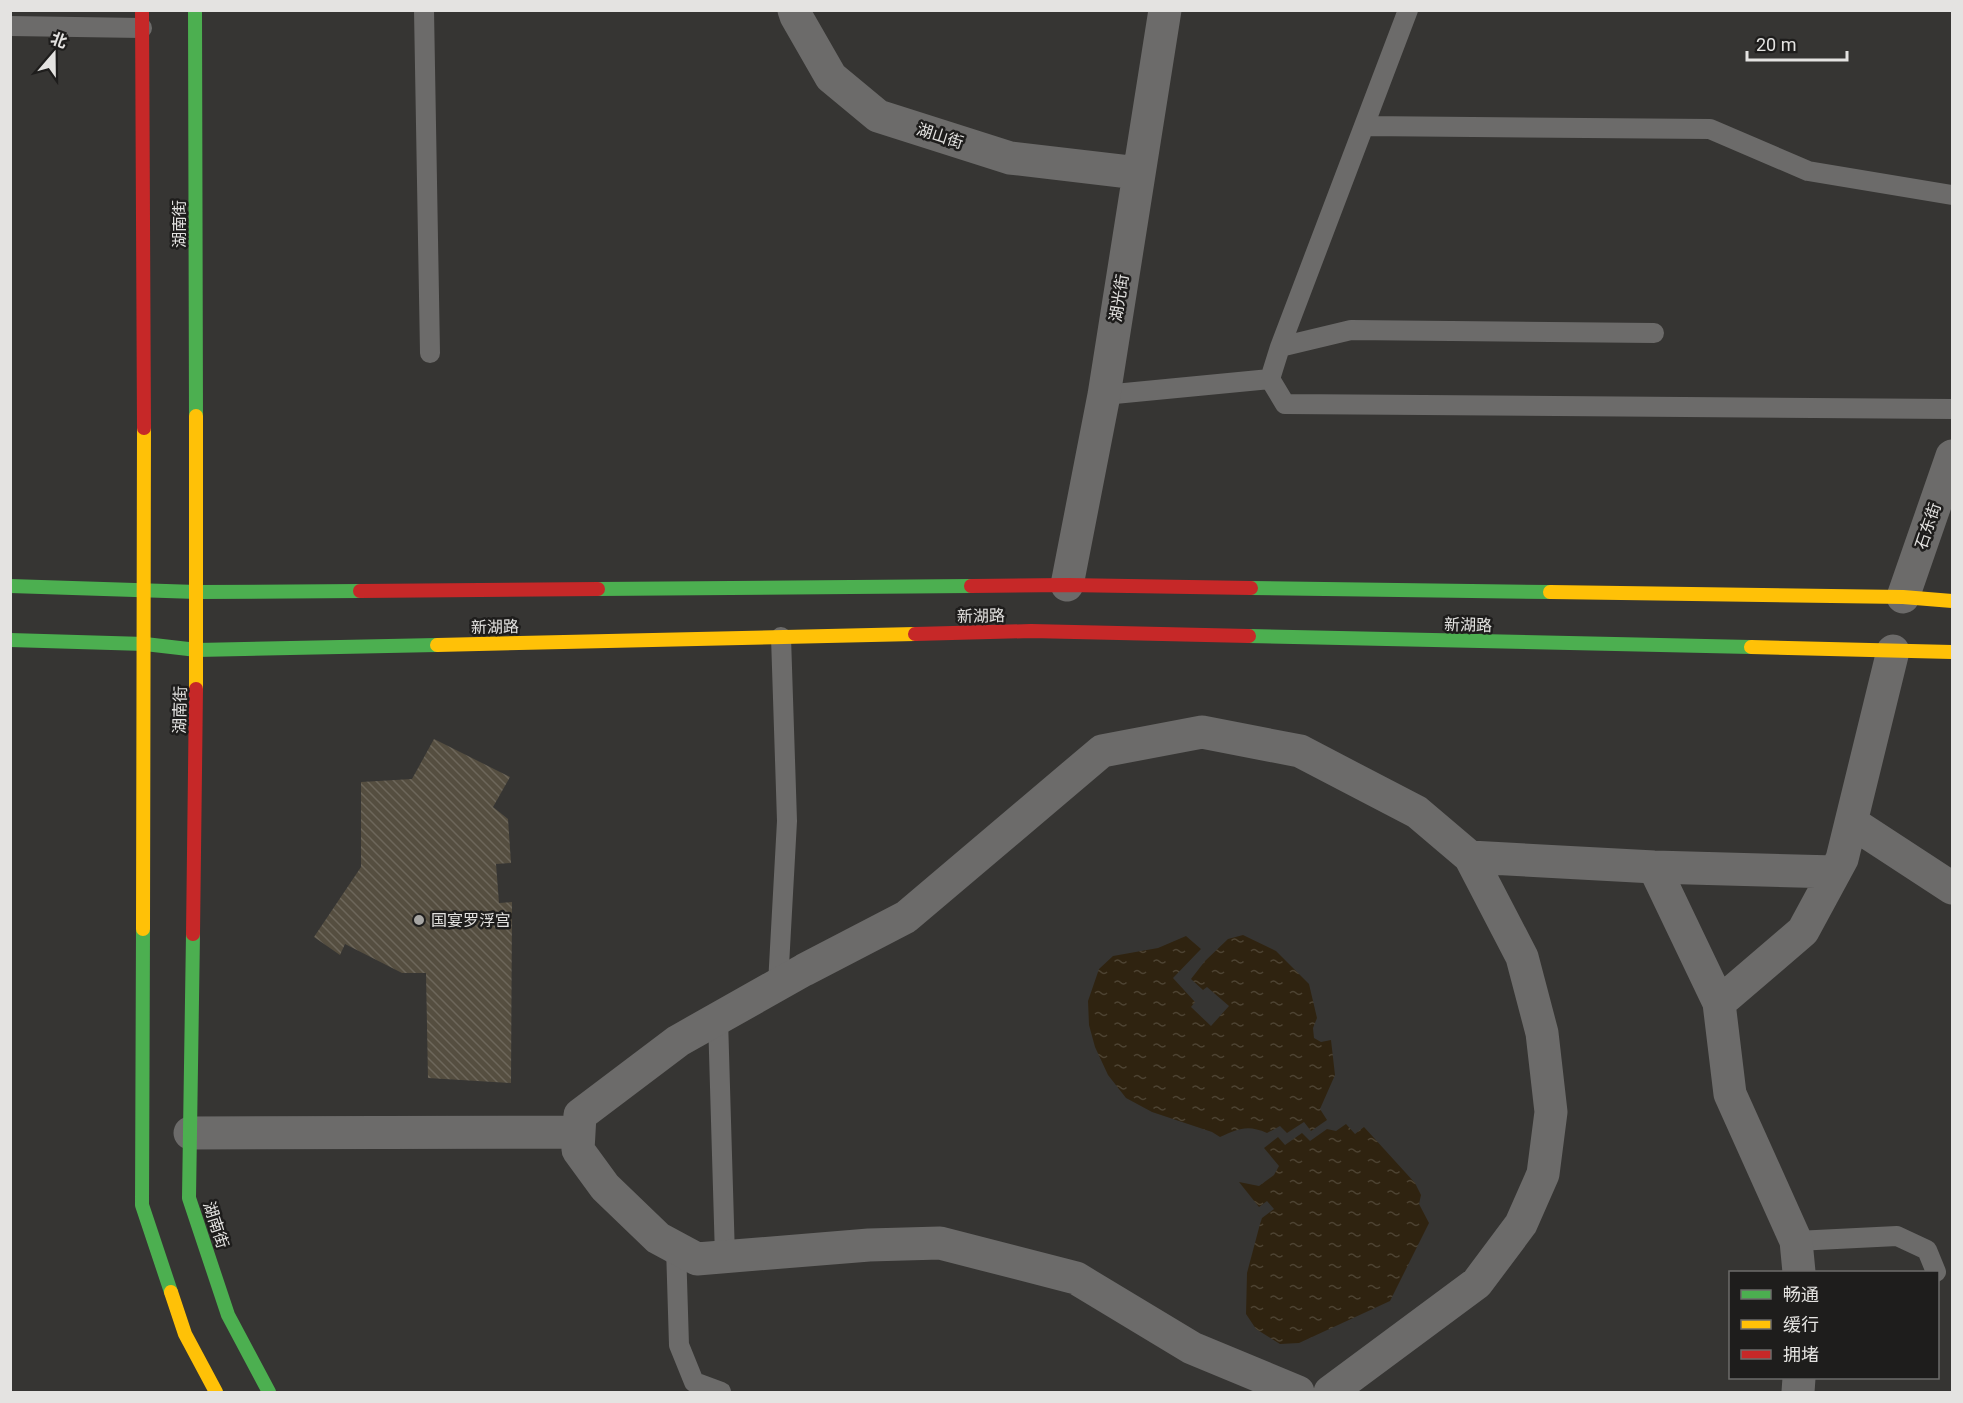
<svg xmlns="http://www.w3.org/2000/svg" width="1963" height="1403" viewBox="0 0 1963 1403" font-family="Roboto,'Noto Sans SC',sans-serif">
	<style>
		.water { fill: url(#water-ripples) }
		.building { fill: url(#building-back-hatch) }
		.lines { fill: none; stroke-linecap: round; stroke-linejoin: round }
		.lane { stroke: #6c6b6a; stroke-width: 20 }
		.street { stroke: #6c6b6a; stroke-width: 33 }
		.fast { stroke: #4caf50; stroke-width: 14 }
		.slow { stroke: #ffc107; stroke-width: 14 }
		.jam { stroke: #c62828; stroke-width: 14 }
		.poi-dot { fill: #a7a6a4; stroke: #1e1d1c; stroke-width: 2 }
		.labels { text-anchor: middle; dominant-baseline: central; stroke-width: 5; stroke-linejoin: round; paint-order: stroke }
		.street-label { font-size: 16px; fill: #e4e3e1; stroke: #1e1d1c }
		.poi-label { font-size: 16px; fill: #e4e3e1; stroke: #1e1d1c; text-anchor: start }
	</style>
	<defs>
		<pattern id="water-ripples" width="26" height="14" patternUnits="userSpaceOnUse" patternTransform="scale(1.5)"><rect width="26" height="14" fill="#2f2310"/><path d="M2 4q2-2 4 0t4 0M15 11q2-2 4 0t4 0" fill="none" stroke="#4d4332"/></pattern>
		<pattern id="building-back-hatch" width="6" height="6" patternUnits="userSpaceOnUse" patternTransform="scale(1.5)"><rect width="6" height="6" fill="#554e40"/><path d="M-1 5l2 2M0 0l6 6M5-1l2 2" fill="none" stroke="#6d675b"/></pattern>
	</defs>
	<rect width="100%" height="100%" fill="#363533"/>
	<!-- water -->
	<path class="water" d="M1243 935 1276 951 1309 984 1317 1018 1313 1028 1314 1038 1321 1042 1331 1040 1335 1075 1320 1109 1327 1120 1311 1131 1304 1122 1287 1133 1280 1126 1267 1133C1247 1124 1238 1129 1220 1137L1212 1132 1152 1112 1126 1098 1108 1075 1095 1047 1089 1025 1088 1001 1099 969 1113 956 1158 948 1186 936 1201 949 1173 978 1195 1002 1191 1007 1211 1026 1229 1006 1207 987 1203 990 1191 979 1205 961 1228 939Z
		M1346 1124 1355 1134 1364 1127 1415 1183 1421 1195 1419 1204 1429 1223 1390 1301 1299 1343 1280 1344 1256 1329 1246 1314 1247 1273 1260 1224 1262 1218 1274 1209 1267 1201 1259 1207 1239 1182 1259 1186 1274 1175 1279 1166 1264 1148 1278 1137 1285 1145 1302 1133 1310 1141 1327 1129 1336 1131Z"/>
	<!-- building -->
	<path class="building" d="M434 739 510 777 493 807 508 819 511 863 496 864 499 903 512 902 511 1083 428 1078 426 973H402L345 944 340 955 314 937 361 867V782L412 779Z"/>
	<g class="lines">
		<!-- lane -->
		<path class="lane" d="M424 10 430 353
			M10 26 142 28
			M1365 126 1710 129 1808 171 1952 195
			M1280 347 1351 330 1654 333
			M1270 379 1285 404 1952 409
			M1104 395 1270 379 1280 347 1408 10
			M778 984 787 821 781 637
			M718 1019 725 1257
			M1796 1241 1897 1236 1927 1250 1936 1272
			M676 1247 679 1345 694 1382 721 1392"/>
		<!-- street -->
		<path class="street" d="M794 10 796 16 831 77 878 116 1010 158 1138 173
			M1067 585 1104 395 1165 10
			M1903 597 1952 456
			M1851 822 1952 888
			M1470 857 1654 867 1835 872
			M1654 867 1719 1003 1730 1094 1796 1241 1799 1272
			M1719 1003 1803 931 1842 859 1893 651
			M190 1133 579 1132
			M1298 1392 1192 1348 1076 1278 940 1243 869 1245 697 1259 658 1238 605 1187 578 1150 580 1115 678 1041 804 970 906 917 1102 751 1202 732 1300 751 1417 812 1470 857 1522 957 1542 1033 1551 1112 1543 1174 1521 1224 1477 1283 1330 1392
			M1798 1392 1799 1378"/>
		<!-- fast -->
		<path class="fast" d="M195 10 196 416
			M10 586 197 592 360 591
			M1251 588 1550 592
			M598 589 971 586
			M1249 636 1751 647
			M10 640 145 644 197 650 437 645
			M143 929 142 1205 171 1292
			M193 934 189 1198 228 1315 269 1392"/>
		<!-- slow -->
		<path class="slow" d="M196 416V689
			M1550 592 1903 597 1952 601
			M437 645 915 634
			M1751 647 1952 652
			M143 929 144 428
			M171 1292 185 1334 216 1392"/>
		<!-- jam -->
		<path class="jam" d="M142 10 144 428
			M971 586 1067 585 1251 588
			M360 591 598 589
			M915 634 1031 631 1249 636
			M193 934 196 689"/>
	</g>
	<!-- markers -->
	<circle class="poi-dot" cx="419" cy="920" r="6"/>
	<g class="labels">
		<!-- street labels -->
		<g class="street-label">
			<text transform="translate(940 136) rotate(18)">湖山街</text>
			<text transform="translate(179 224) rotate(-90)">湖南街</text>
			<text transform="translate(1119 298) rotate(-81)">湖光街</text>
			<text transform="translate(1928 526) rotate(-71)">石东街</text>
			<text transform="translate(981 616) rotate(-1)">新湖路</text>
			<text transform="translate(1468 625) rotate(1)">新湖路</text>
			<text transform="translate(495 627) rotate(-1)">新湖路</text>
			<text transform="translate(180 710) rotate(-89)">湖南街</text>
			<text transform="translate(216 1225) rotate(72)">湖南街</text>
		</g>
		<!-- poi labels -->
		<g class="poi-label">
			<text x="431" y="920">国宴罗浮宫</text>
		</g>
	</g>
	<!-- border -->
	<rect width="1963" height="1403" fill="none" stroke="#e4e3e1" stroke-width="24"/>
	<!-- legend -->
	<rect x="1729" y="1271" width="210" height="108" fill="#1e1d1c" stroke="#6d6c6b" stroke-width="1.5"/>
	<rect x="1741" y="1290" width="30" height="9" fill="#4caf50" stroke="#6d6c6b" stroke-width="1.5"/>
	<text x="1783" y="1301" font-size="18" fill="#e4e3e1">畅通</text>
	<rect x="1741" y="1320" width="30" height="9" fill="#ffc107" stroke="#6d6c6b" stroke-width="1.5"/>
	<text x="1783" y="1331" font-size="18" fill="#e4e3e1">缓行</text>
	<rect x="1741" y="1350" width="30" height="9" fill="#c62828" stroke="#6d6c6b" stroke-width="1.5"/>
	<text x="1783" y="1361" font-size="18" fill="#e4e3e1">拥堵</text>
	<!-- north arrow -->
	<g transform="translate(54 54) rotate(20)" stroke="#1e1d1c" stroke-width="4.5" paint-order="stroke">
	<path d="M0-4.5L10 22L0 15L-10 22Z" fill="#e4e3e1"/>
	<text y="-9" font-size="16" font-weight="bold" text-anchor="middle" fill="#e4e3e1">北</text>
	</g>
	<!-- scale -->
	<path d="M1747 51v9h100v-9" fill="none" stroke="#e4e3e1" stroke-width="3"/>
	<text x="1756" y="51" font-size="18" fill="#e4e3e1" stroke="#1e1d1c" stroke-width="4.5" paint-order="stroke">20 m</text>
</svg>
